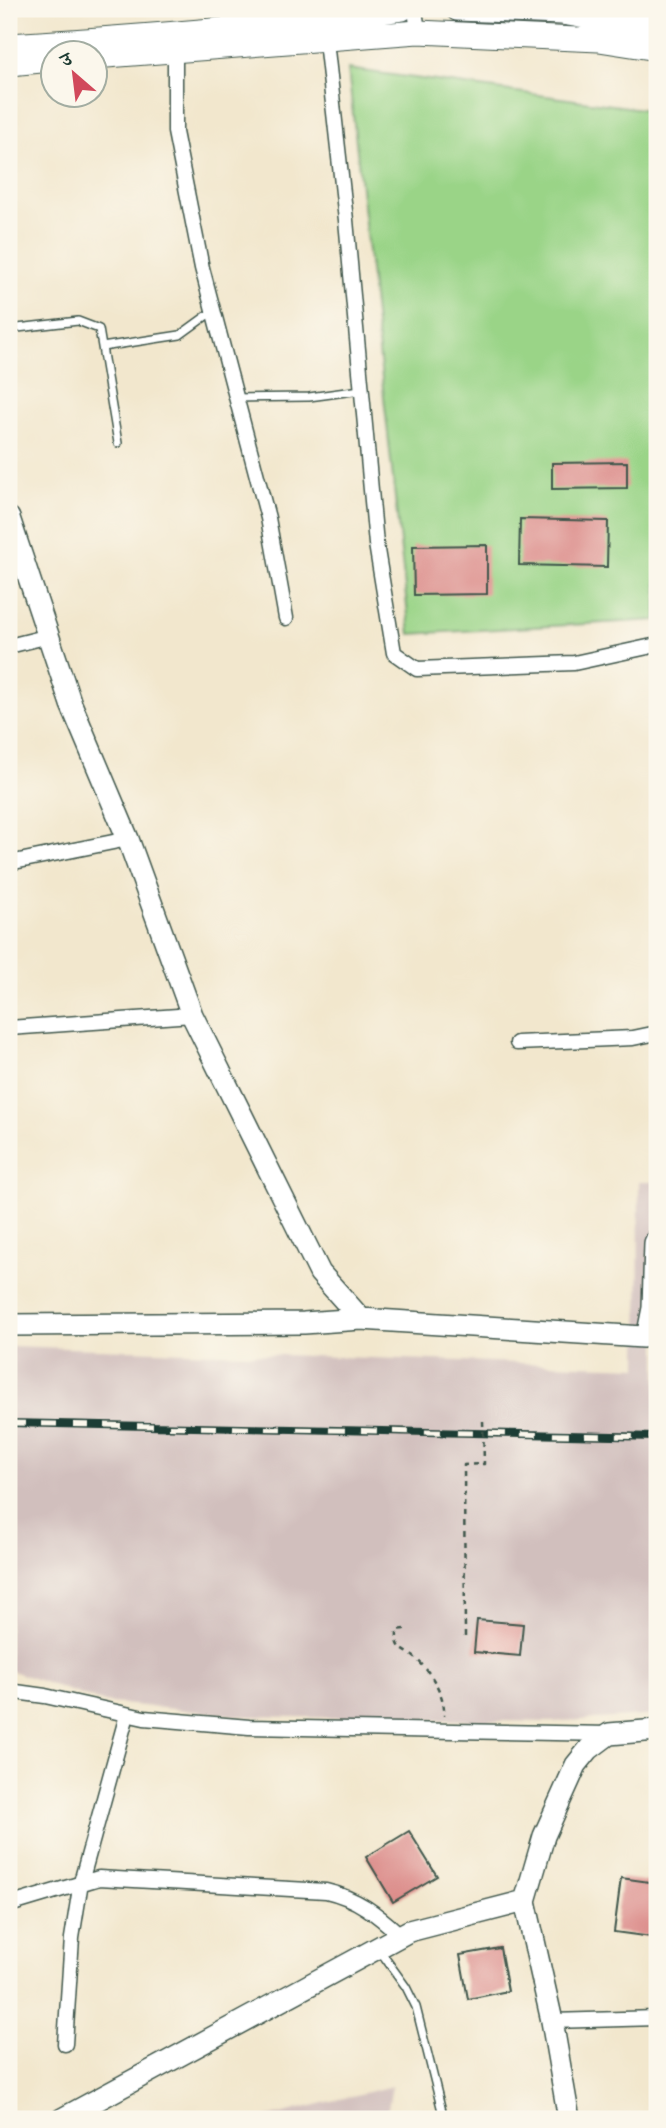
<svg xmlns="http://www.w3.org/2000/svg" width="666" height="2128" viewBox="0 0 666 2128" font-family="'Gentium Book Plus','Noto Serif Devanagari',serif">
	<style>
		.industrial { fill: #d1bfbd }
		.green { fill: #9ad487; stroke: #5c885e; stroke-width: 2 }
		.building { fill: #dc8c8a }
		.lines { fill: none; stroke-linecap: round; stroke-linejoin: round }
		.lane-casing { stroke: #3f564b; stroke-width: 10 }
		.street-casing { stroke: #3f564b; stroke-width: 17 }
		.secondary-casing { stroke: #3f564b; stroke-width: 24 }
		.primary-casing { stroke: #3f564b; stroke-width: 25 }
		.path { stroke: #3f564b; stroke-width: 2.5; stroke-dasharray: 5 5; stroke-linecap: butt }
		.lane { stroke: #fff; stroke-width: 7 }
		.street { stroke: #fff; stroke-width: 14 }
		.secondary { stroke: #fff; stroke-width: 21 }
		.primary { stroke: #fff; stroke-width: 23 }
		.rail-casing { stroke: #1f3d34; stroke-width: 8 }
		.rail { stroke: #fbf7ec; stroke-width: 5; stroke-dasharray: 16; stroke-linecap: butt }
		.path-bridge { stroke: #3f564b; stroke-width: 2.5; stroke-dasharray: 5 5; stroke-linecap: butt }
	</style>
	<rect width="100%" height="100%" fill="#fbf7ec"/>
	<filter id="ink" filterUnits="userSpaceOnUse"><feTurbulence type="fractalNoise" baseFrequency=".0143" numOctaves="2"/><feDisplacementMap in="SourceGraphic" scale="14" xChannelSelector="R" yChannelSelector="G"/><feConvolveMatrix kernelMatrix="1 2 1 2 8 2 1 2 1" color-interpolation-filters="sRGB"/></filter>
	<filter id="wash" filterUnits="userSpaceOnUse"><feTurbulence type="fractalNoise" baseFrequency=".00686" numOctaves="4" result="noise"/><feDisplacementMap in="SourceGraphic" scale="28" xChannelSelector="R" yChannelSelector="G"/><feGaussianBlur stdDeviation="1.57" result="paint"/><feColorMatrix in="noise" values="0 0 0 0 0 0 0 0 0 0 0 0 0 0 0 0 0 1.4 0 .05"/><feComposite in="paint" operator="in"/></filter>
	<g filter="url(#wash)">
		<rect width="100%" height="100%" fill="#f2e7cd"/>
		<!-- industrial -->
		<path class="industrial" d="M639 1182H657V1715L551 1722 243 1716 102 1702 9 1670V1346L638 1367Z
			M392 2086 386 2119H260Z"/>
		<!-- green -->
		<path class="green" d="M348 69 657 111V620L410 634Z"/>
		<g id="blocks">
			<!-- building -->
			<path class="building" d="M627 462V488L552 489V463Z
				M520 519 608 521 607 567 519 565Z
				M487 545V594L414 595 413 546Z
				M477 1620 523 1624 520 1656 474 1652Z
				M409 1831 437 1876 393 1902 366 1857Z
				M621 1878 657 1883 652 1937 614 1932Z
				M500 1948 508 1991 468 1999 460 1955Z"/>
		</g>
	</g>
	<g filter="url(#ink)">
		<use href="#blocks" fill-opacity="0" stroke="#3f564b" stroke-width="2"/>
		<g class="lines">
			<!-- lane casing -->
			<g class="lane-casing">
				<path id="lane" d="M9 329 78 321 99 329 118 443
					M102 347 180 335 213 311
					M236 398 309 397 361 390
					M380 1951 406 1987 416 2007 444 2119"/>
			</g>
			<!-- street casing -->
			<g class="street-casing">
				<path id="street" d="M415 9 418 32
					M325 32 346 220 376 544 394 653 417 669 574 663 657 645
					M175 52V132L202 268 268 518 286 618
					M9 646 49 636
					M9 863 128 839
					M9 1028 192 1015
					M517 1043 633 1038 657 1033
					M9 1691 45 1696 144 1718 249 1727 609 1734
					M9 1905 99 1878 326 1891C357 1898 377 1914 400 1935
					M552 2021 657 2018
					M65 2044 72 1938 81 1882 127 1715"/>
			</g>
			<!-- secondary casing -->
			<g class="secondary-casing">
				<path id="secondary" d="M9 518 71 704 128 839 192 1015 320 1273 361 1319 643 1337 648 1333 653 1308 655 1243 657 1239
					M9 1325 304 1323 361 1319
					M62 2119 409 1931 525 1901
					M569 2119 552 2021 525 1901 544 1836 576 1765 589 1749 609 1734 657 1730"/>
			</g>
			<!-- primary casing -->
			<g class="primary-casing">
				<path id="primary" d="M457 9 562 13 657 27
					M9 45C140 37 271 27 402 9
					M94 57 418 32 599 40 657 49
					M9 64 52 60"/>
			</g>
			<!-- path -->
			<path class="path" d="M405 1629 397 1630C397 1636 396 1642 400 1647 403 1651 410 1653 414 1657 430 1670 446 1696 444 1716"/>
			<!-- lane -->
			<use href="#lane" class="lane"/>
			<!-- street -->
			<use href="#street" class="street"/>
			<!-- secondary -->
			<use href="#secondary" class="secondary"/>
			<!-- primary -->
			<use href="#primary" class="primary"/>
			<!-- rail casing -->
			<g class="rail-casing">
				<path id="rail" d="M9 1423 657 1437"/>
			</g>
			<!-- rail -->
			<use href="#rail" class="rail"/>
			<!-- path-bridge -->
			<path class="path-bridge" d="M465 1637 464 1465 484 1464 483 1420"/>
		</g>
	</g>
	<!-- margin -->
	<rect width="666" height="2128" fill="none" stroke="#fbf7ec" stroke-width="35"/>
	<!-- north arrow -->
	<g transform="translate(74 74) rotate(332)"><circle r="33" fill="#fbf7ec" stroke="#a3ada2" stroke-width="2"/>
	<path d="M0-5L12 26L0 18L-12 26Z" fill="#d1495b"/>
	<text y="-10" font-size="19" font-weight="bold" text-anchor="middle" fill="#1f3d34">उ</text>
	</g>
</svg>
